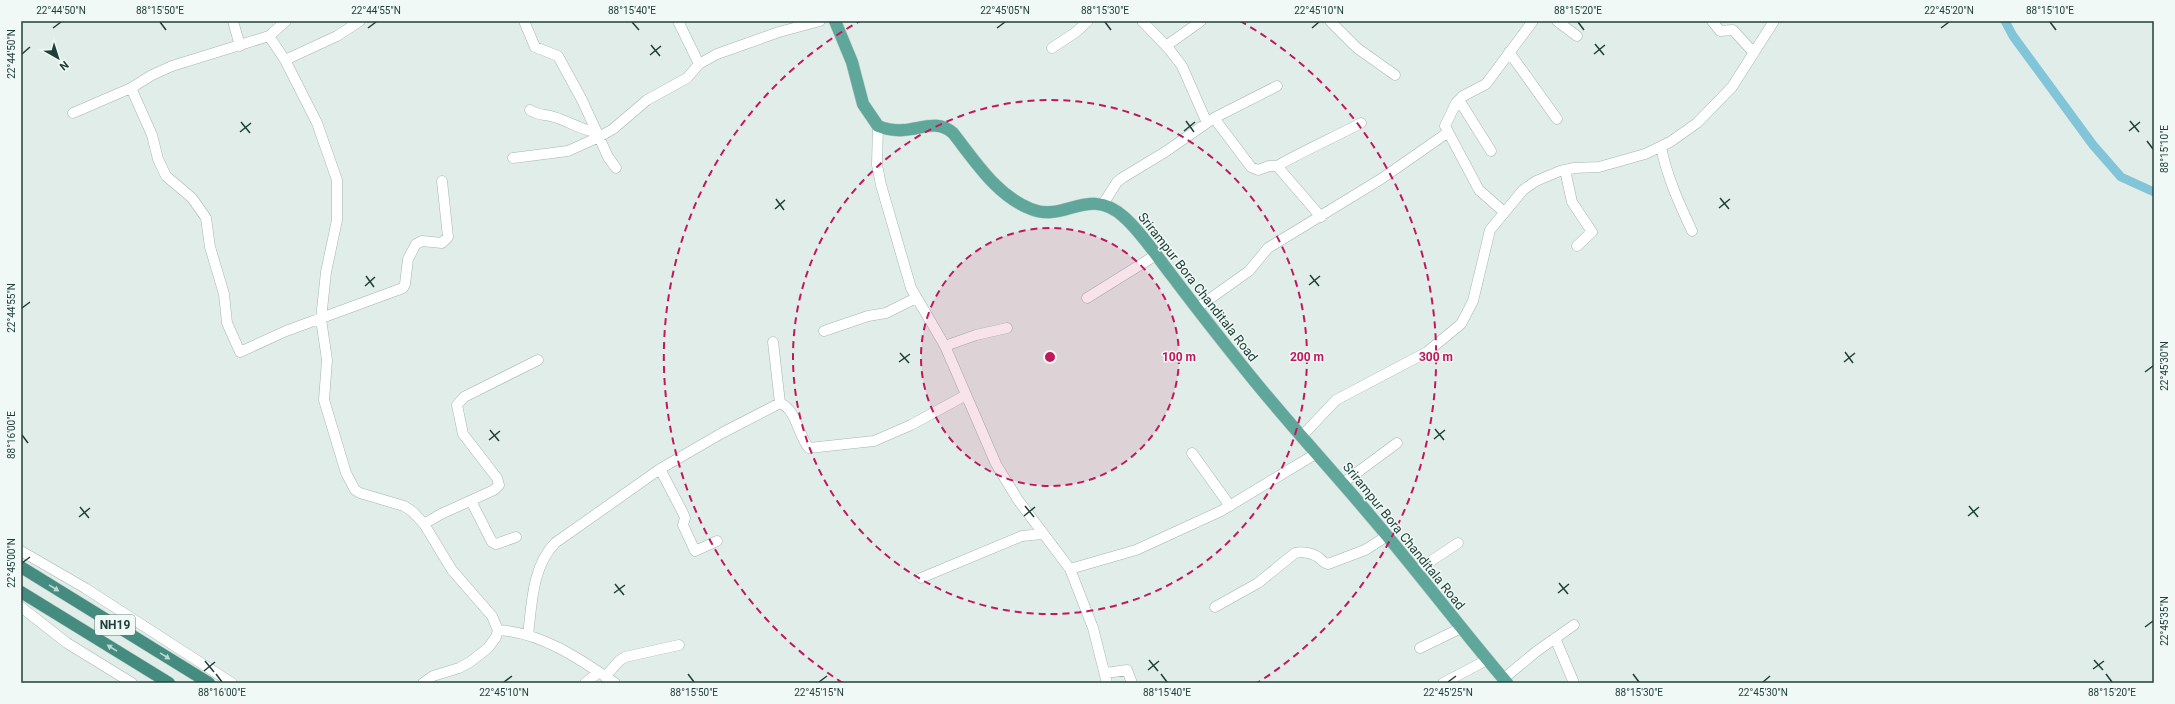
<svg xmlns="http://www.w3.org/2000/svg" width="2175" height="704" viewBox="0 0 2175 704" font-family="Roboto,sans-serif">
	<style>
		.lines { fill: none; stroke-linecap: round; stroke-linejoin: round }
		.canal { stroke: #82c4d8; stroke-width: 9 }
		.minor-casing { stroke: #a3b6b0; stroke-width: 11 }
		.primary-casing { stroke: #c0cac8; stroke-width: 13 }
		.trunk-casing { stroke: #c0cac8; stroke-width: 13 }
		.minor { stroke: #fff; stroke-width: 10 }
		.primary { stroke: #60a79b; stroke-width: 12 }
		.trunk { stroke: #448b80; stroke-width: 12 }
		.oneway { fill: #bdd8d3 }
		.ticks { fill: none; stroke: #1f4039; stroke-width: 1.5 }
		.ring { fill: none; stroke: #c2185b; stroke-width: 2; stroke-dasharray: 7 5 }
		.labels { text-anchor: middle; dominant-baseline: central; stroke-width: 3; stroke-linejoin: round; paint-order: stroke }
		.shield { fill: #f1f9f6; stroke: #5e7872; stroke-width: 1 }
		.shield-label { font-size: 12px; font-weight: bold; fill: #1f4039 }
		.street-label { font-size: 13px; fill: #1f4039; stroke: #f1f9f6 }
		.centre { fill: #c2185b; stroke: #f1f9f6; stroke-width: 2 }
		.ring-label { font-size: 12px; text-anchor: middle; font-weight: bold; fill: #c2185b; stroke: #f1f9f6; stroke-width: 3; stroke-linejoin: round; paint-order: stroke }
		.neatline { fill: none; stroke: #1f4039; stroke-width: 1.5 }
		.ticks-label { font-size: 10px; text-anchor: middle; fill: #1f4039 }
	</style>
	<rect width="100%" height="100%" fill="#e1ede8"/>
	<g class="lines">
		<!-- canal -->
		<path class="canal" d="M2005 21 2013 36 2093 145 2121 177 2154 192"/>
		<!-- minor casing -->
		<g class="minor-casing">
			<path id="minor" d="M233 21 240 46
				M360 21 337 36 285 60 317 123 337 180V220L326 272 321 319 327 360 324 400 346 473 355 490 360 493 404 506 413 512 424 524 452 570 492 616 498 630 496 637 488 648 470 662 459 668 433 676 423 683
				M524 21 535 47 558 56 582 100 599 137 613 129 647 100 687 78 699 64 717 54 779 32 820 21
				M678 21 699 64
				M1142 21 1169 49 1182 66 1207 123
				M1330 21 1357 48 1395 75
				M1557 21 1577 36
				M1712 21 1720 31 1733 30 1754 53
				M269 36 286 21
				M1166 46 1201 21
				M1052 48 1076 32 1088 21
				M1509 52 1557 119
				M131 88 152 135 158 159 166 176 192 198 206 218 210 247 224 294 227 323 240 352 286 331 403 288 405 284 408 259 416 244 422 241 442 243 448 237 442 181
				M1459 100 1491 151
				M530 110C539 116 545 114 554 117 569 121 580 130 596 132
				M73 113 131 88 152 75 172 66 269 36 285 60
				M1214 118 1251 167 1258 170 1269 166H1277L1321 217
				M878 126 877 165 881 185 911 288 945 346 996 464 1018 500 1070 569 1093 628 1107 683
				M1661 147C1667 177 1679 203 1692 231
				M513 158 568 151 599 137 608 157 616 168
				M1277 166C1305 150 1333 138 1361 123
				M1565 170 1572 202 1592 232 1577 246
				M1103 204 1117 182 1122 178 1165 152 1214 118 1277 86
				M1504 212 1479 190 1445 126 1456 103 1463 96 1486 84 1533 21
				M1087 298 1156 255
				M1197 308 1249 271 1268 248 1381 179 1447 133
				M824 331 868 316 886 313 916 298
				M773 342 780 403
				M945 346 976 335 1007 328
				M1302 436 1336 400 1427 352 1461 324 1473 301 1490 230 1523 190 1536 181 1560 171 1574 168 1599 167 1645 154 1670 142 1697 123 1732 87 1774 21
				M1192 453 1230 506
				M660 469 683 513 685 518 683 525 695 551 717 541
				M1343 483 1397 443
				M471 501 492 542 496 544 516 537
				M424 524 441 514 494 490 499 485 497 478 463 434 457 405 464 397 538 360
				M21 551 85 588 232 683
				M1070 569 1136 550 1221 511 1317 453
				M1416 571 1458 543
				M921 578 1022 536 1042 534
				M21 607 67 643 132 683
				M1215 607 1258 583 1295 553C1302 551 1312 553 1318 557 1322 560 1323 563 1328 564L1365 550 1387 536
				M498 630C541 632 580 659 615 683
				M528 635C532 603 532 567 555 543L660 469 722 433 780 403C797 410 798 436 809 448L874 441 911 425 966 395
				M1555 638 1574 683
				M1420 648 1461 628
				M1106 673 1127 670 1132 683
				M605 677 619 661 625 657 679 645
				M1503 679 1537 651 1574 625
				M585 683 598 673
				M1443 683 1487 660"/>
		</g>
		<!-- primary casing -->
		<g class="primary-casing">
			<path id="primary" d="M835 21 852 62 863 104 878 126C886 129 894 131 903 130 921 129 938 119 953 133 975 161 997 196 1031 209 1064 223 1089 185 1124 217 1143 234 1157 257 1173 277 1197 309 1223 342 1248 373 1288 423 1332 470 1373 519 1419 573 1461 629 1507 683"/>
		</g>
		<!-- trunk casing -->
		<g class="trunk-casing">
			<path id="trunk" d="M21 567 209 683
				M21 592 169 683"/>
		</g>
		<!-- minor -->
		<use href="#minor" class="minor"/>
		<!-- primary -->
		<use href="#primary" class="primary"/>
		<!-- trunk -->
		<use href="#trunk" class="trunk"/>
	</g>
	<!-- one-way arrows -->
	<defs><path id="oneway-solid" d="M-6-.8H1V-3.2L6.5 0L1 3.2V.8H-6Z"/></defs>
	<g class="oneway">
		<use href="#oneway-solid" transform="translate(54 588) rotate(32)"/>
		<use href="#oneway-solid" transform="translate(112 648) rotate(-148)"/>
		<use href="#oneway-solid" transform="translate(165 656) rotate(32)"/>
	</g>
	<!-- ticks -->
	<path class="ticks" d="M160 22 166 30M632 22 639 30M1105 22 1111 30M1578 22 1584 30M2050 22 2056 30M53 28 61 22M368 28 376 22M997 28 1005 22M1312 28 1319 22M1941 28 1949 22M1595 44 1604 55M651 45 660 56M22 54 30 47M1594 54 1605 45M650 55 661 46M1186 121 1194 132M2130 121 2139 132M241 122 250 133M1184 131 1195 122M2129 131 2140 122M240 132 251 123M2147 141 2153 149M1720 198 1729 209M776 199 784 210M1719 208 1730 199M775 209 785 200M1310 275 1319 286M366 276 374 287M1309 285 1320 276M365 286 375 277M22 308 30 302M1845 352 1853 363M900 353 909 363M899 362 910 354M1844 362 1855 353M2145 372 2153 366M1435 429 1444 440M490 430 499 441M22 435 28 443M1434 439 1445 430M489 440 500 431M1025 506 1034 517M1969 506 1978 517M80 507 89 518M1024 516 1035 507M1968 516 1979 507M79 517 90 508M22 563 30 557M1559 583 1568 594M615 584 624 595M614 593 625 585M1558 593 1569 584M2145 627 2153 621M1149 660 1158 671M2094 660 2103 670M205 661 214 672M2093 669 2104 661M1148 670 1159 661M204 671 215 662M216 674 222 682M688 674 694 682M1161 674 1167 682M1633 674 1639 682M2106 674 2112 682M504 682 512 676M819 682 827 676M1448 682 1456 676M1763 682 1770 676"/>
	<!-- distance rings -->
	<circle cx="1050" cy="357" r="129" fill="#c2185b" fill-opacity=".12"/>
	<g class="ring">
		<circle cx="1050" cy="357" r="129"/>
		<circle cx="1050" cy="357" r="257"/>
		<path d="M843 683A386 386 0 0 1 860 21M1240 21A386 386 0 0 1 1257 683"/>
	</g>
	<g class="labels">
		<!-- shield labels -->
		<rect class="shield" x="95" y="615" width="40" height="20" rx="3"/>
		<g class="shield-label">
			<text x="115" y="625">NH19</text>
		</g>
		<!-- street labels -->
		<g class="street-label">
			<text transform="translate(1198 287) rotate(52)">Srirampur Bora Chanditala Road</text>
			<text transform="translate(1404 536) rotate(51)">Srirampur Bora Chanditala Road</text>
		</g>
	</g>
	<circle cx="1050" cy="357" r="6" class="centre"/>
	<g class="ring-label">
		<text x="1179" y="361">100 m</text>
		<text x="1307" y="361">200 m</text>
		<text x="1436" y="361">300 m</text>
	</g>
	<!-- border -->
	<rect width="2175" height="704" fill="none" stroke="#f1f9f6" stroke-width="44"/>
	<!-- north arrow -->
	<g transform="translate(58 58) rotate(141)" stroke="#f1f9f6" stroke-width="3" paint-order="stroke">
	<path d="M0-3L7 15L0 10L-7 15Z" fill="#1f4039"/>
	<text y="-6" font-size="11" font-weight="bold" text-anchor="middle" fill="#1f4039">N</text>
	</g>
	<rect x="22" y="22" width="2131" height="660" class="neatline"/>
	<g class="ticks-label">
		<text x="61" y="14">22°44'50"N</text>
		<text x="160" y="14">88°15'50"E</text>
		<text x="376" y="14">22°44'55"N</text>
		<text x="632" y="14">88°15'40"E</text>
		<text x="1005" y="14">22°45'05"N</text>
		<text x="1105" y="14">88°15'30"E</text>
		<text x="1319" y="14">22°45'10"N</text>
		<text x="1578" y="14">88°15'20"E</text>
		<text x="1949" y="14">22°45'20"N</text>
		<text x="2050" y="14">88°15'10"E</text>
		<text transform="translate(11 54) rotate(-90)" y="4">22°44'50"N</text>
		<text transform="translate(2164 149) rotate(-90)" y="4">88°15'10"E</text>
		<text transform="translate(11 308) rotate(-90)" y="4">22°44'55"N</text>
		<text transform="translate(2164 366) rotate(-90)" y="4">22°45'30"N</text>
		<text transform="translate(11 435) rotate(-90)" y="4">88°16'00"E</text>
		<text transform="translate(11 563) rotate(-90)" y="4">22°45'00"N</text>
		<text transform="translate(2164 621) rotate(-90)" y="4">22°45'35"N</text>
		<text x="222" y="696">88°16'00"E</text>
		<text x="504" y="696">22°45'10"N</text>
		<text x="694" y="696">88°15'50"E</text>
		<text x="819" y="696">22°45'15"N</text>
		<text x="1167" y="696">88°15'40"E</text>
		<text x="1448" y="696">22°45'25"N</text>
		<text x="1639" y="696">88°15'30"E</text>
		<text x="1763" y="696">22°45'30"N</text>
		<text x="2112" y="696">88°15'20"E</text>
	</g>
</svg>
